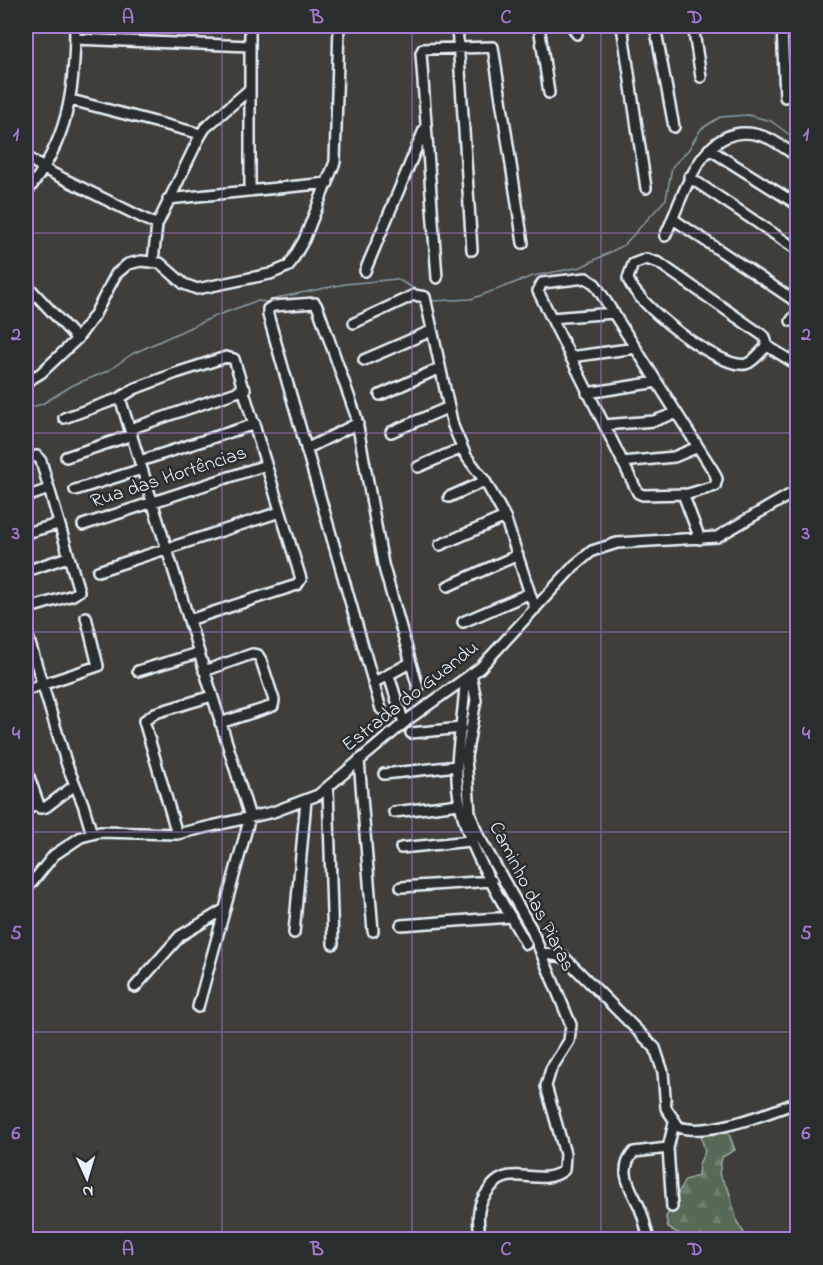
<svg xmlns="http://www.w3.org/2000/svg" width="823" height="1265" viewBox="0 0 823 1265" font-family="'Indie Flower',sans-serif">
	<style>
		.forest { fill: url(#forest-firs); stroke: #a0aea6; stroke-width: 1.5 }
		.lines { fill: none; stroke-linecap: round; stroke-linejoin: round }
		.stream { stroke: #8a9ea7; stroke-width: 1.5 }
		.minor-casing { stroke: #e8f1f8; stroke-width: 14 }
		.minor { stroke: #2a2d2e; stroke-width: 9 }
		.grid { fill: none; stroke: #a77bd6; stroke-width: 1.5; stroke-opacity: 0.55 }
		.labels { text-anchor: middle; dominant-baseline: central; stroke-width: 5; stroke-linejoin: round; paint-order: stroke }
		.street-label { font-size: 20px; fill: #e8f1f8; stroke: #2a2d2e }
		.neatline { fill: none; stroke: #a77bd6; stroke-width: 2 }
		.grid-label { font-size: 20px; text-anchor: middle; font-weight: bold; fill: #a77bd6 }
	</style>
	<defs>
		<pattern id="forest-firs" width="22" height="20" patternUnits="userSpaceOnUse" patternTransform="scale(1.5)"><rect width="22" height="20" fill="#576a54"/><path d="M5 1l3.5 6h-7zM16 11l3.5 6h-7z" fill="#6f806d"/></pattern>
	</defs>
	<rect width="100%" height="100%" fill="#3f3e3a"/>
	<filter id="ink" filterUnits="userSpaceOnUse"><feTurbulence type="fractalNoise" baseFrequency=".0167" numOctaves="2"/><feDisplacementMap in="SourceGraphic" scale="12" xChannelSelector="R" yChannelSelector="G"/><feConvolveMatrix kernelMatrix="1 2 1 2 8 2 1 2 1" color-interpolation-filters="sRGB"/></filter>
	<g filter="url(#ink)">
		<!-- forest -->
		<path class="forest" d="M722 1128 729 1134 735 1150 722 1157 719 1174 729 1191 737 1222 748 1239H690L668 1228 666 1217 685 1180 698 1176 699 1164 705 1152 700 1132Z"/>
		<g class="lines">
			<!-- stream -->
			<path class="stream" d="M429 297 434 301 471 299 533 276 581 267 624 245 666 199 672 167 689 149 701 129 720 117 748 115 771 121 798 141
				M26 409 42 404 73 385 108 371 132 354 213 317 256 301 270 302 281 297 345 284 397 279 422 293"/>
			<!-- minor casing -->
			<g class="minor-casing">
				<path id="minor" d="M457 26 472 250
					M539 26 549 93
					M572 26 577 34
					M622 26 646 188
					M655 26 674 127
					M693 26 701 77
					M782 26 785 97
					M75 39 250 46
					M71 100 201 134
					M709 149 798 205
					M26 156 44 169 157 225
					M689 177 798 250
					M250 191V26
					M26 193C68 141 75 91 75 26
					M168 199 328 183
					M673 219 798 303
					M665 236C685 194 704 110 770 139 779 144 789 151 798 157
					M153 261 157 225 198 140 205 128 250 89
					M365 271 424 130
					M437 278 421 53 423 49 493 47 523 243
					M586 278 595 284 714 472 717 479 715 486 688 494 643 495 638 493 538 291 542 283Z
					M26 284 77 339
					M551 318 614 313
					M791 321 798 312
					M354 323 414 295 425 297 453 426 466 456 485 481 505 517 535 609
					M767 346C761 351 754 362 746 364 720 370 633 302 628 278L633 264 646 259 659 263 765 337 767 346 798 365
					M570 357 636 348
					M364 360 431 331
					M26 382 41 373 77 339 94 316 116 274 128 264 141 261 160 263 184 284 197 289 270 274 289 266 304 240 335 162 339 26
					M587 393 657 382
					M380 395 438 369
					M120 398 250 817 198 1007
					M64 418 120 398 134 389 176 373 226 357 234 359 301 579 297 585 189 620
					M604 425 654 421 676 413
					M130 429 245 389
					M391 432 447 408
					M306 449 358 423
					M66 457 132 435
					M26 458 37 456 41 461 79 591 73 595 26 609
					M140 461 255 424
					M622 462 674 457 698 447
					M418 467 462 448
					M75 490 142 469
					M683 494 700 539
					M26 497 49 489
					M449 497 485 481
					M83 525 266 465
					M26 533 58 524
					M440 545 505 517
					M26 571 68 557
					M98 571 280 512
					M448 586 518 555
					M463 622 528 594
					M26 630 67 765 83 804 92 834
					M138 671 198 653
					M204 671 252 654 258 655 261 660 274 700 273 706 220 723
					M471 674 476 700 466 757 470 813 478 835 531 928 571 1025 569 1041 551 1069 546 1086 565 1154 564 1170C540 1189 512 1162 491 1187 485 1195 480 1201 479 1211 477 1221 480 1230 480 1240
					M389 676 404 723
					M465 679C465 708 458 737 457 766 454 832 496 889 526 944
					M373 683 410 663
					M26 690 98 666 86 617
					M381 709 268 315V309L273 306 315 303 318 308 356 416 383 564 418 688
					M411 733 462 728
					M359 760 373 931
					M26 768 40 808 46 807 75 785
					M384 774 457 766
					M328 788 333 944
					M26 810 37 804
					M394 812 459 804
					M177 834 144 721 155 713 212 696
					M401 848 470 841
					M401 887 492 881
					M26 890 54 855 81 837 100 832 177 834 273 812 318 795 410 718 480 668 574 566 592 551 617 543 717 537 798 490
					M401 925 511 917
					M294 933 306 800
					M541 953 564 957 655 1048 663 1072 666 1108 679 1127C709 1137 768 1113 798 1102
					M135 987 180 936 225 909
					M668 1148 672 1207
					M649 1240C646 1229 644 1217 639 1206 631 1188 617 1171 634 1152L668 1148 674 1123"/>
			</g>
			<!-- minor -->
			<use href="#minor" class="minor"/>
		</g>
	</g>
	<!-- grid -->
	<path class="grid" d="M222 26V1240M412 26V1240M601 26V1240M26 233H798M26 433H798M26 632H798M26 832H798M26 1032H798"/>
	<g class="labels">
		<!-- street labels -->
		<g class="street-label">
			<text transform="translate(169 478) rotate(-18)">Rua das Hortências</text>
			<text transform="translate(411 697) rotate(-38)">Estrada do Guandu</text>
			<text transform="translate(531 897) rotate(63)">Caminho das Piaras</text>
		</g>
	</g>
	<!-- margin -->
	<rect width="823" height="1265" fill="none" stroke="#2a2d2e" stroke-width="66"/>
	<!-- north arrow -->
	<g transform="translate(87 1178) rotate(176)" stroke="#2a2d2e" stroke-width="4.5" paint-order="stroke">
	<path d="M0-4.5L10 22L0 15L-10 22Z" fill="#e8f1f8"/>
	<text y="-9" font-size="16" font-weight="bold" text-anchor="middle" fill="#e8f1f8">N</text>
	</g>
	<rect x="33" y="33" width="757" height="1199" class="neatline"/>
	<g class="grid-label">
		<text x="128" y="23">A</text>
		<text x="317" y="23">B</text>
		<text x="506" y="23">C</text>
		<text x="695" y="23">D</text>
		<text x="16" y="140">1</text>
		<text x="806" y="140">1</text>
		<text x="16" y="340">2</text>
		<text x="806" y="340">2</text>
		<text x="16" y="539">3</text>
		<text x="806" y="539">3</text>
		<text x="16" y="739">4</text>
		<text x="806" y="739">4</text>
		<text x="16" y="939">5</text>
		<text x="806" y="939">5</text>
		<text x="16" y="1139">6</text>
		<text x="806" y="1139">6</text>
		<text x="128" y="1255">A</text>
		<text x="317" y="1255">B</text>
		<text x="506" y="1255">C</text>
		<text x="695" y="1255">D</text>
	</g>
</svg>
